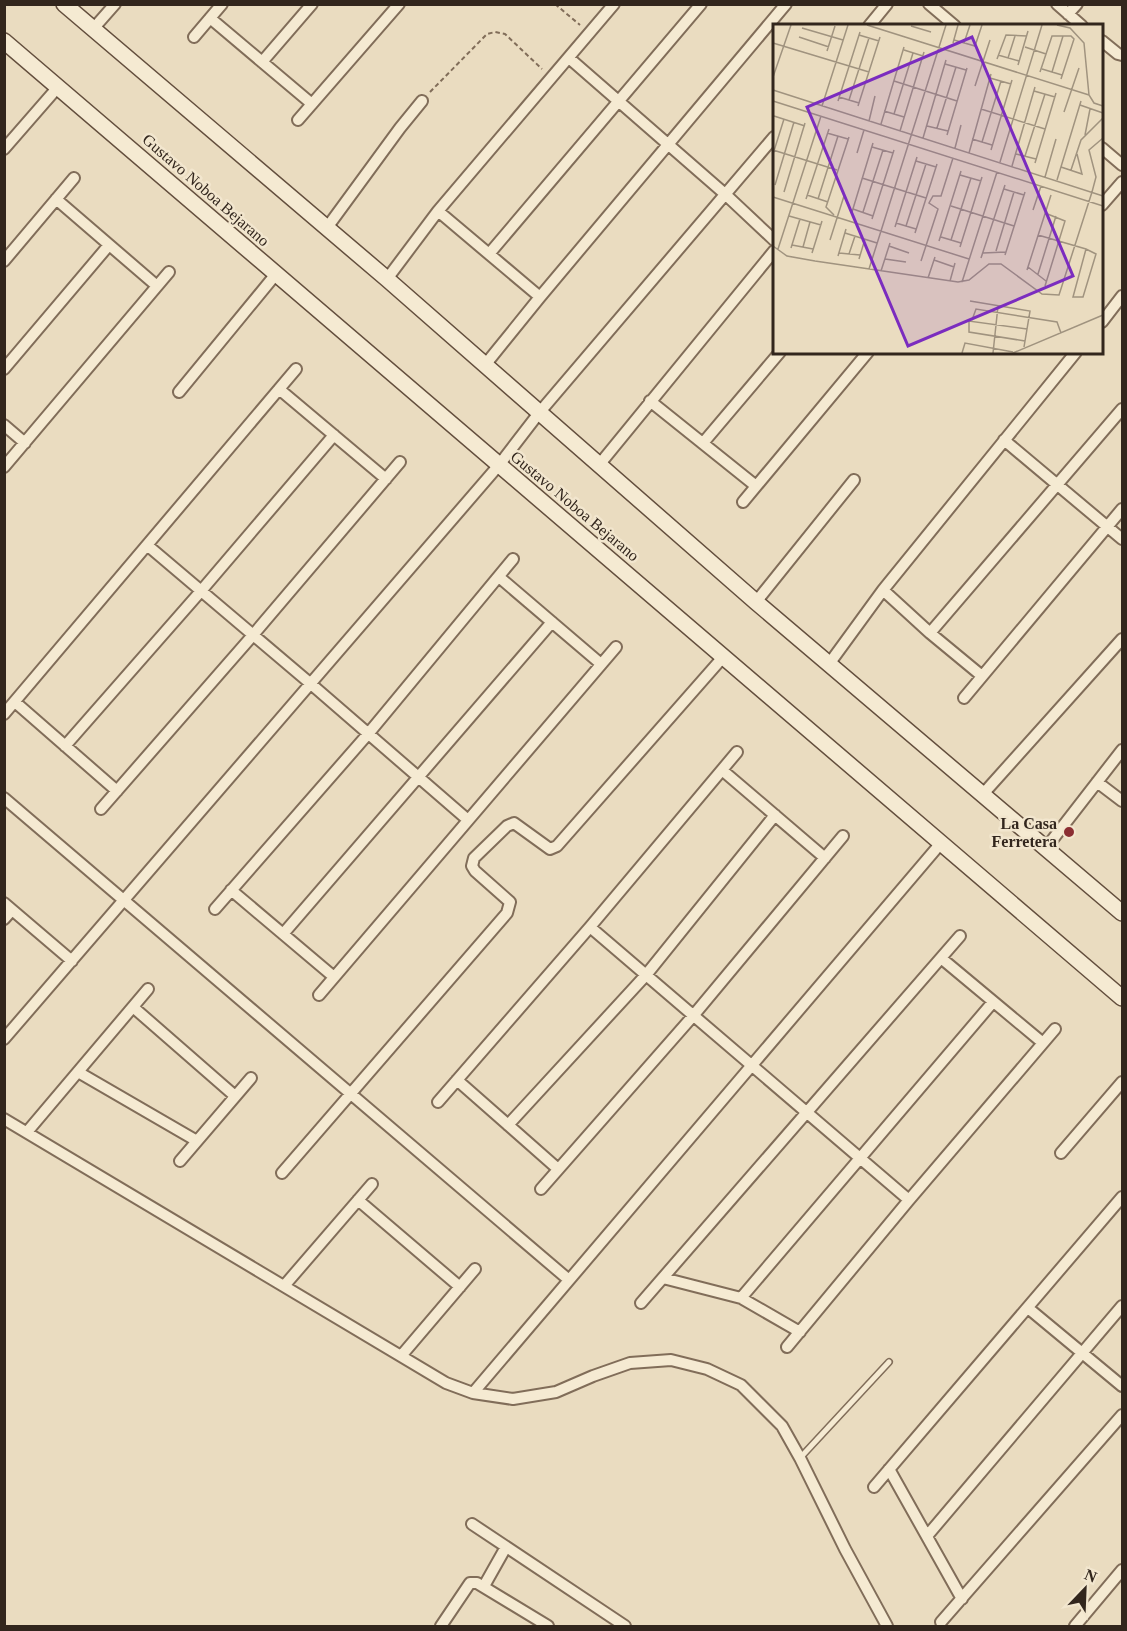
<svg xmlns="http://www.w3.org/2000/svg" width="1127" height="1631" viewBox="0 0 1127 1631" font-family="'Times New Roman',serif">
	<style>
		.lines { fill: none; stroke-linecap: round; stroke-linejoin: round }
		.lane-casing { stroke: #816d59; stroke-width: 8 }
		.street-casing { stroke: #816d59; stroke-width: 14 }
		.secondary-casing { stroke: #634e3d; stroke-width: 18 }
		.path { stroke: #816d59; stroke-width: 2; stroke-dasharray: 4.5 3; stroke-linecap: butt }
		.lane { stroke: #f5ead2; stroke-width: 5 }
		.street { stroke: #f5ead2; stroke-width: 10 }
		.secondary { stroke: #f5ead2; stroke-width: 15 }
		.poi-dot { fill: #8b2e32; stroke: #f2e6ce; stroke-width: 2 }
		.labels { text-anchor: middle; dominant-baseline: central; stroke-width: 5; stroke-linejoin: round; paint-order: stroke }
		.street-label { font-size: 16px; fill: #32261d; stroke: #f2e6ce }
		.poi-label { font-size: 16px; font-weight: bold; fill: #32261d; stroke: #f2e6ce; text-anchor: end }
		.inset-road { fill: none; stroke: #a0937f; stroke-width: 1.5 }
		.view { fill: #7b2cbf; fill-opacity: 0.15; stroke: #7b2cbf; stroke-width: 3 }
		.inset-edge { fill: none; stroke: #32261d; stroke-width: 3 }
	</style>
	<rect width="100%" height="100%" fill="#eadcc0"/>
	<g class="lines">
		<!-- lane casing -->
		<g class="lane-casing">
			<path id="lane" d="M800 1458 889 1362"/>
		</g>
		<!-- street casing -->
		<g class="street-casing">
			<path id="street" d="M929 4 955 26
				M1057 4 1082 26
				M1068 14 1077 4
				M210 18 312 104
				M869 26 887 4
				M93 29 115 4
				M194 37 222 4
				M1102 41 1118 54 1122 55
				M569 58 725 194 774 240
				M262 62 312 4
				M298 120 399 4
				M1102 148 1122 165
				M4 149 58 87
				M56 199 157 286
				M1102 205 1122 182
				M438 211 540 297
				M326 229 400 128 422 101
				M489 254 701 4
				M4 261 74 178
				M387 279 438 211 614 4
				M1102 322 1122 296
				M485 365 540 297 786 4
				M4 369 109 245
				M279 389 386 479
				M179 392 276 274
				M650 401 756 486
				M4 425 25 443
				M1004 440 1122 539
				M703 443 780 352
				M599 465 774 251
				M4 467 169 272
				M743 502 868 352
				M147 545 311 684 468 820
				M499 577 601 664
				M883 590 930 633 982 676
				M756 602 854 480
				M930 633 1122 409
				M829 664 883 590 1076 352
				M964 698 1122 509
				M15 702 117 791
				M4 714 296 369
				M65 746 201 591 334 435
				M722 770 825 858
				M1097 782 1122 801
				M983 794 1122 639
				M4 798 569 1280
				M101 809 253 635 400 462
				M1046 848 1122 750
				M231 890 334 977
				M4 903 72 961
				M215 909 368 734 513 559
				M4 919 12 910
				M590 927 909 1200
				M283 934 552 622
				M941 958 1043 1043
				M319 995 616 647
				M133 1007 235 1096
				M4 1039 499 465 539 413 774 137
				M78 1072 197 1141
				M457 1080 558 1169
				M438 1102 590 927 737 752
				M4 1119 446 1383 473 1393 513 1399 556 1392 593 1376 630 1363 671 1360 707 1369 741 1385 782 1426 800 1458 845 1549 887 1626
				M508 1125 646 975 775 815
				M27 1132 148 989
				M1061 1153 1122 1082
				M180 1161 251 1078
				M282 1173 507 913 510 902 475 871 472 866 474 858 507 826 514 823 550 849 557 846 724 656
				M541 1189 693 1016 843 836
				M358 1200 460 1287
				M663 1278 741 1298 800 1332
				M284 1286 372 1184
				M741 1298 993 1002
				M641 1303 960 936
				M1028 1308 1122 1386
				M787 1347 909 1200 1055 1029
				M401 1356 475 1269
				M473 1393 941 843
				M889 1469 962 1599
				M874 1487 1122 1197
				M472 1524 625 1626
				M927 1536 1122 1306
				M484 1586 506 1547
				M941 1622 1122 1415
				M441 1626 470 1583H477L548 1626
				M1075 1626 1122 1570"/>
		</g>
		<!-- secondary casing -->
		<g class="secondary-casing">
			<path id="secondary" d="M64 4 387 279 756 602 1122 913
				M4 41 1122 998"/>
		</g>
		<!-- path -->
		<path class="path" d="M555 4 580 25
			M430 92 487 34 495 32 505 34 542 69"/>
		<!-- lane -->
		<use href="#lane" class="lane"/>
		<!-- street -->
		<use href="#street" class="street"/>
		<!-- secondary -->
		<use href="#secondary" class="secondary"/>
	</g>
	<!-- markers -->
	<circle class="poi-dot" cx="1069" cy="832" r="6"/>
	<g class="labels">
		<!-- street labels -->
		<g class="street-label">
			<text transform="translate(206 190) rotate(41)">Gustavo Noboa Bejarano</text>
			<text transform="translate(575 506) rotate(40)">Gustavo Noboa Bejarano</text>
		</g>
		<!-- poi labels -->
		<g class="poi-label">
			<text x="1057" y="823">La Casa<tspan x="1057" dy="18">Ferretera</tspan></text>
		</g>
	</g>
	<!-- overview -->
	<g transform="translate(773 24)">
		<rect width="330" height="330" fill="#eadcc0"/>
		<path class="inset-road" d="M94 1 316 71M284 1 297 4 311 19 316 71 321 79 330 82M138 2 158 8M29 4 70 16M86 11 106 17M26 13 56 23M181 16 202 22 209 1M0 19 96 48M180 19 185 1M191 19 197 1M252 23 273 30M131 26 150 32M54 27 62 2M225 31 246 37M235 34 242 12M224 35 233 11 254 12M172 40 193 46M245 41 255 7M269 45 289 51M267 48 279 12H298L301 15 288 55M279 48 290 12M0 53 18 1M217 54 238 60M121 57 184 77M202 62 217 16M0 66 330 172M261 67 282 73M66 73 86 79M76 76 96 14M0 77 330 182M65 77 87 8M307 81 330 89M49 82 75 1M85 82 107 13M208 85 272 105M111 87 131 93M291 88 306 44M121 90 140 29M1 92 32 102M96 97 102 72M108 100 131 23M154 102 175 107M164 104 183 43M127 107 151 28M54 109 75 115M174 111 194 44M312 111 317 85M150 114 173 36M199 115 219 121M209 118 228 57M99 123 120 129M182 124 188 101M0 126 64 146M218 126 239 56M84 129 91 106M196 129 218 50M0 130 11 95M243 130 263 135M252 132 272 70M143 137 163 143M227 138 269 1M262 139 283 69M239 142 262 63M288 143 309 150 304 130M298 146 308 116 330 94M187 151 208 157M272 153 283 115M89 154 153 174M284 156 308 77M2 161 21 98M231 165 251 171M11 168 32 99M34 171 55 178M0 173 196 235M33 175 56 105M45 175 65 112M178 182 241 202M80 185 100 192M260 186 268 162M79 188 100 119M90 188 110 126M61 191 53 183 76 113M16 192 48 201M99 195 121 126M123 199 143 205M133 202 153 140M122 203 144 133M72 209 104 219M142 209 164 140M265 211 313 225 323 230 310 273H300L313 225M168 213 188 219M57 216 71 172M178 216 198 154M166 217 188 147M19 221 40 225M0 222 14 232 42 237 185 258 196 256 216 240H228L269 270 286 271 319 168 323 153 316 126 330 114M116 222 136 229M30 223 37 198M187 223 209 153M18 224 27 195M5 225 48 92M223 227 241 168M39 229 49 197M66 229 87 231M210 229 233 228M76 230 82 212M232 231 252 168M65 232 73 205M208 234 232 161M86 235 92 215M112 235 133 238M161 236 181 243M148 237 165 185 156 179 160 172H168L180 134M255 243 273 257M96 245 173 1M254 246 278 171M108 247 117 219M265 250 283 192M155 254 162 233M177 257 182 239M189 258 224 148M272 262 292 197 272 189M197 277 257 287 251 323M199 296 203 285 284 298 288 309M252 317 196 308V297L254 305M189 329 192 319 240 328M220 329 225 282M240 329 330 291"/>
		<path class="view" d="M199 13 300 252 135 322 34 83Z"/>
		<rect width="330" height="330" class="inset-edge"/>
	</g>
	<!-- border -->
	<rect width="1127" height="1631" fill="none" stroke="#32261d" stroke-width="12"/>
	<!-- north arrow -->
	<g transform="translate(1085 1589) rotate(23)" stroke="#f2e6ce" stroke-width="4.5" paint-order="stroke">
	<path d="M0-4.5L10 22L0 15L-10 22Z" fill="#32261d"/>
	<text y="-9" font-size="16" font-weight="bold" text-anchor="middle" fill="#32261d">N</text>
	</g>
</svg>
